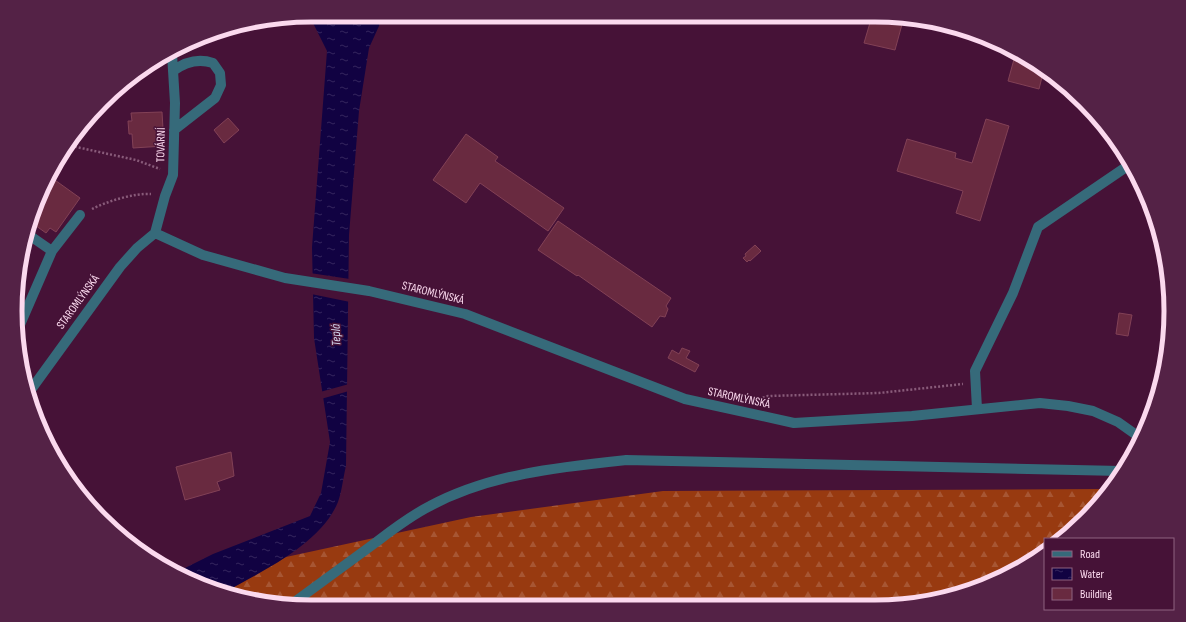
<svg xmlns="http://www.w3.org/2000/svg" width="1186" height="622" viewBox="0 0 1186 622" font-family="'Sofia Sans Condensed',sans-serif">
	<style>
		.forest { fill: url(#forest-firs) }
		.pitch { fill: #7d3110 }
		.water { fill: url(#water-ripples) }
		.pier { fill: #461237 }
		.building { fill: #692a40; stroke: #824156 }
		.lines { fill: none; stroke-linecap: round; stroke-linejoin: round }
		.path { stroke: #895b7a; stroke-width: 2.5; stroke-dasharray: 2 2; stroke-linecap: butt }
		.minor { stroke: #366a7a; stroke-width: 10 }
		.labels { text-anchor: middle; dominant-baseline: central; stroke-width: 3; stroke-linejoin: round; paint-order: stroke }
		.street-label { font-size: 12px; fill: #fbd9ee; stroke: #461237 }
		.water-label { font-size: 13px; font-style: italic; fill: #d5d7ef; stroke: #461237 }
		.rim { fill: none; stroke: #fbd9ee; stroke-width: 5 }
	</style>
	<defs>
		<pattern id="forest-firs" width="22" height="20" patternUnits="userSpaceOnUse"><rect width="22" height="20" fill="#983a10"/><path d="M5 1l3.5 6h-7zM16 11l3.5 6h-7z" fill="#a75633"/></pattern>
		<pattern id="water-ripples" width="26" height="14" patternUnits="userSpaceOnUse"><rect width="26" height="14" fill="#110242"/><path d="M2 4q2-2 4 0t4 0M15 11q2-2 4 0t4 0" fill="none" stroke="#35265e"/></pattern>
	</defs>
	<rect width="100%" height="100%" fill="#461237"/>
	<!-- forest -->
	<path class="forest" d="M1109 489 1098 506 1062 539H1045V552L988 585 914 604 292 606 235 597 223 593 286 557 471 517 663 491Z"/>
	<!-- pitch -->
	<path class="pitch" d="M1170 306V331L1166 358H1162Z"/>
	<!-- water -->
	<path class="water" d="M309 15H384L369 48 359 111 349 235 346 466C343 478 342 491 338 502 321 544 261 572 223 593L180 576 175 573 213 554 310 516 321 493 330 442 314 338 312 247 327 51Z"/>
	<!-- pier -->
	<path class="pier" d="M310 273 350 279V302L311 294Z
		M349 384V391L321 399 320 392Z"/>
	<!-- building -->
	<path class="building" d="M872 16H894L904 17 895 50 864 43Z
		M946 24 951 25 977 35 946 26Z
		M1016 52 1044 69 1039 89 1008 81Z
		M162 112 164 146 133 148 132 134H129L128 121H132L131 113Z
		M228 118 239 130 224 143 214 130Z
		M986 119 1009 126 980 221 956 213 963 191 897 171 907 139 956 153 955 158 972 163Z
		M466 134 498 157 495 161 564 208 548 231 480 183 466 203 433 180Z
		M52 178 80 198 56 232 50 228 46 233 32 223 36 218 33 216 47 187Z
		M558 221 671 298 666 306 668 309 665 317 660 316 652 327 578 275 577 276 538 250Z
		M755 245 761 251 750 261 749 260 747 262 743 258 746 256 745 254Z
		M1119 313 1132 315 1128 336 1116 334Z
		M682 348 690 351 686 358 699 365 695 372 668 358 672 350 679 354Z
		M231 452 234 476 217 482 220 490 185 500 176 467Z"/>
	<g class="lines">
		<!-- path -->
		<path class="path" d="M67 145 136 160 160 169
			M92 209C108 201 134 193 151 194
			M759 399 768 396 879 393 963 384
			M1105 495 1107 484"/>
		<!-- minor -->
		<path class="minor" d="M173 71C185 62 198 58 213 63L220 73 221 85 215 98 174 130
			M155 233 203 255 285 278 369 291 465 314 685 399 794 423 912 416 1040 403 1068 406 1093 411 1118 422 1142 439
			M155 233 165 196 173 175 175 103 172 54
			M52 251 80 215
			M16 334 52 251 26 233
			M30 391 120 267 137 248 155 233
			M977 409 975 371 1013 293 1038 227 1132 163
			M289 606C318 585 346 564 375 543 392 530 410 516 430 506 490 474 559 467 626 460L1121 471"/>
	</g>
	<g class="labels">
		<!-- street labels -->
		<g class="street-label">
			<text transform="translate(161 145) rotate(-89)">TOVÁRNÍ</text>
			<text transform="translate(433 293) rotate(14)">STAROMLÝNSKÁ</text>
			<text transform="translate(78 302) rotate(-54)">STAROMLÝNSKÁ</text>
			<text transform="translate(739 398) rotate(12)">STAROMLÝNSKÁ</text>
		</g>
		<!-- water labels -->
		<g class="water-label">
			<text transform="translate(336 335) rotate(-92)">Teplá</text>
		</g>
	</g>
	<!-- crop -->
	<path d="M0 0H1186V622H0ZM311 22H875A289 289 0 0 1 1164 311V311A289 289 0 0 1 875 600H311A289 289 0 0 1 22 311V311A289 289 0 0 1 311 22Z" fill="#542246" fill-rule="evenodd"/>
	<path class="rim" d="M311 22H875A289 289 0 0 1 1164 311V311A289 289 0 0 1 875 600H311A289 289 0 0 1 22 311V311A289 289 0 0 1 311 22Z"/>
	<!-- legend -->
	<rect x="1044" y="538" width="130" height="72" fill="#461237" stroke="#8e6280"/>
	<rect x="1052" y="551" width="20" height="6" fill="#366a7a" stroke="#8e6280"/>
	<text x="1080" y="558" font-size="12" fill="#fbd9ee">Road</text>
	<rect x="1052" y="568" width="20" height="12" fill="url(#water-ripples)" stroke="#8e6280"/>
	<text x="1080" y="578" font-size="12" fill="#fbd9ee">Water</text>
	<rect x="1052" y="588" width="20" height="12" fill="#692a40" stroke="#8e6280"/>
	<text x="1080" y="598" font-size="12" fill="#fbd9ee">Building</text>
</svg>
